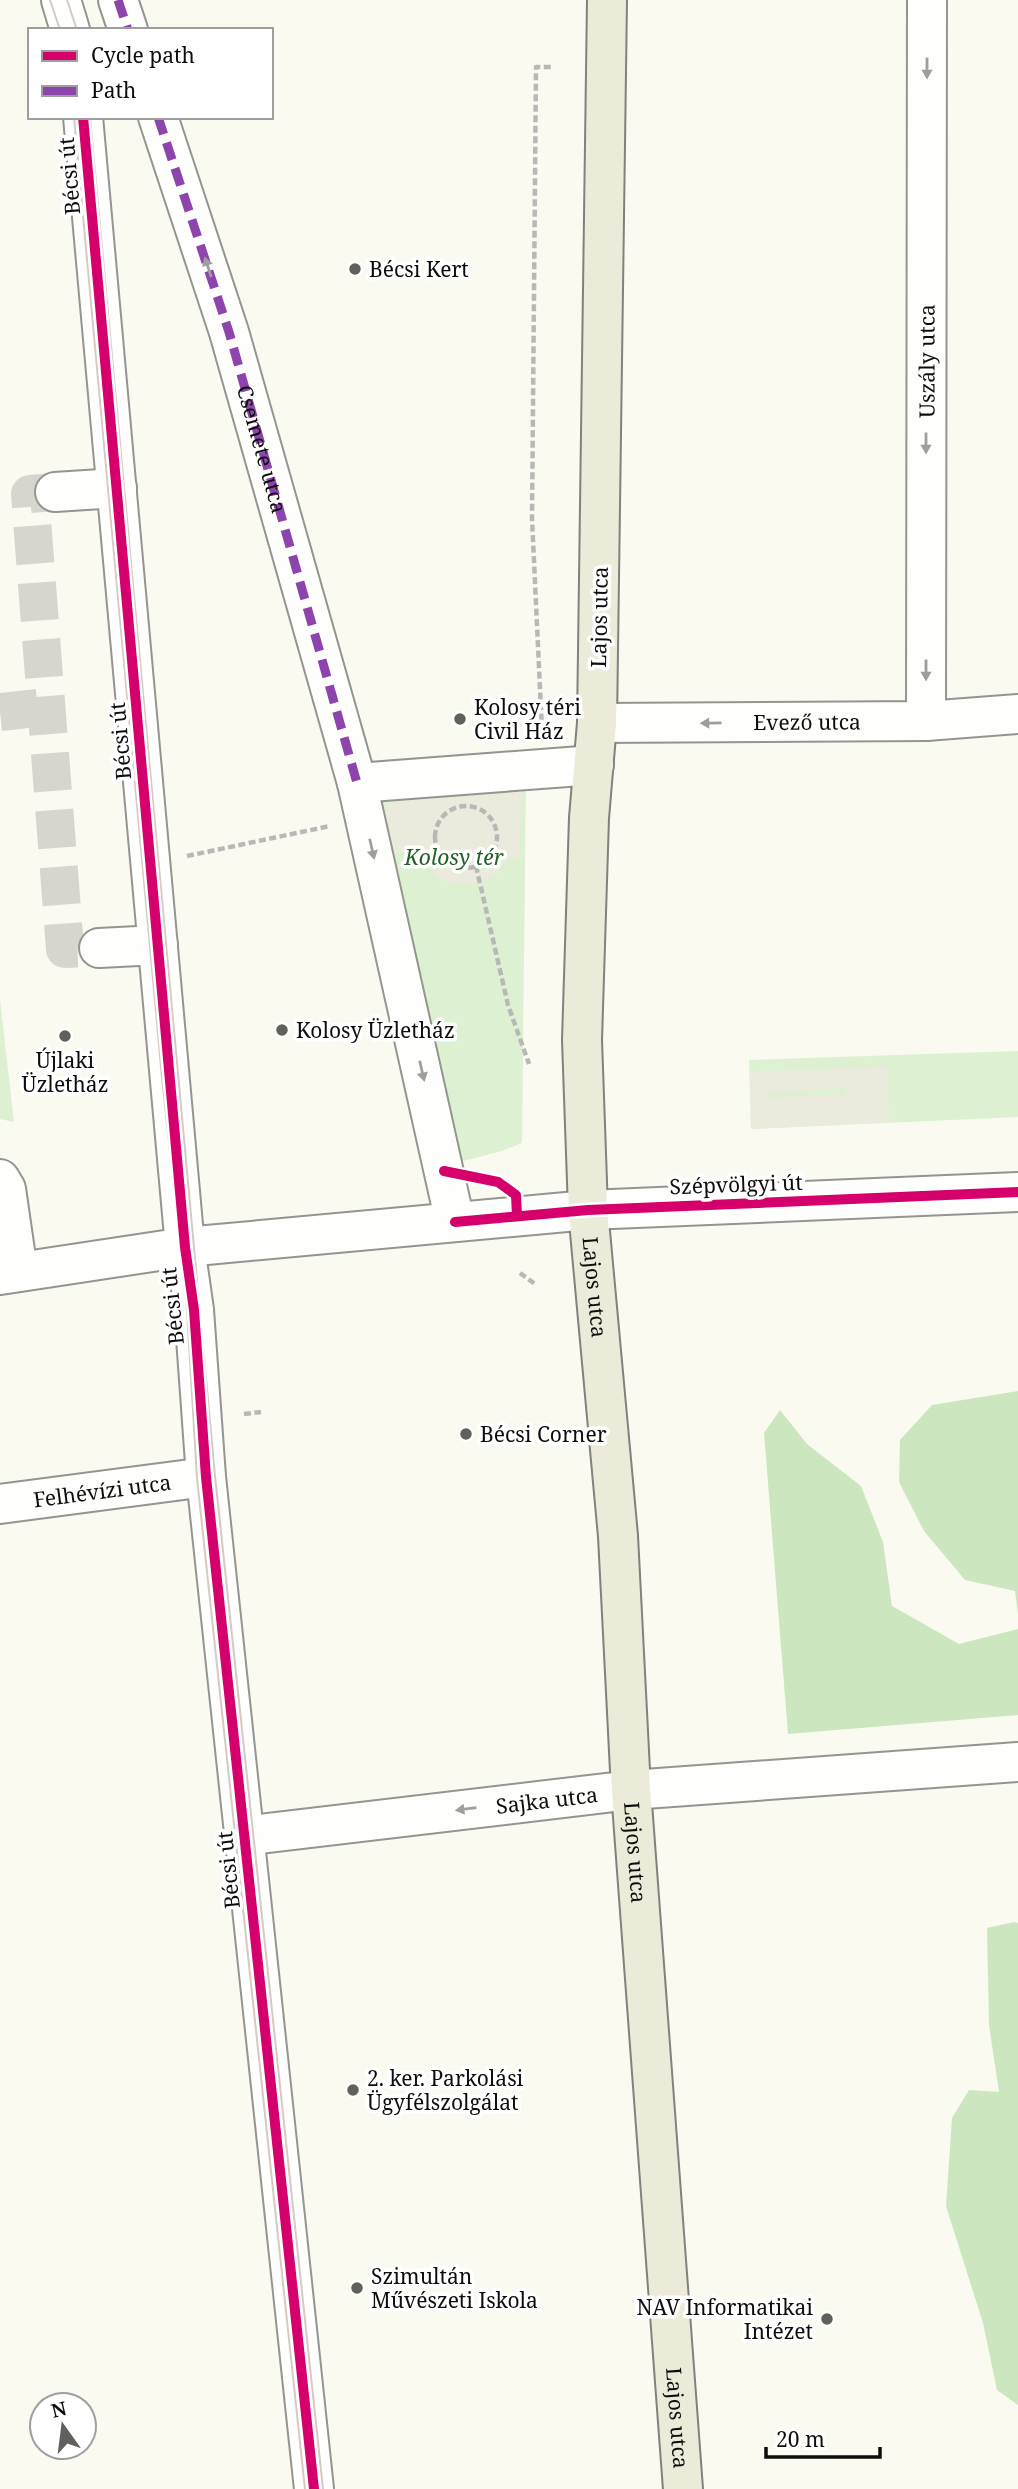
<svg xmlns="http://www.w3.org/2000/svg" width="1018" height="2489" viewBox="0 0 1018 2489" font-family="'Noto Serif',serif">
	<style>
		.green { fill: #ddf0d2 }
		.forest { fill: #cce7c0 }
		.plaza { fill: #eaeadd; fill-rule: evenodd }
		.lines { fill: none; stroke-linecap: round; stroke-linejoin: round }
		.minor-tunnel { stroke: #d6d6cf; stroke-width: 38; stroke-dasharray: 38 19; stroke-linecap: butt }
		.minor-casing { stroke: #949490; stroke-width: 42 }
		.major-casing { stroke: #81817d; stroke-width: 42 }
		.path { stroke: #b8b8b6; stroke-width: 4.5; stroke-dasharray: 7 3.5; stroke-linecap: butt }
		.minor { stroke: #fefefd; stroke-width: 38 }
		.major { stroke: #ecebd9; stroke-width: 38 }
		.tram { stroke: #d6c9c4; stroke-width: 2 }
		.quiet { stroke: #8e44ad; stroke-width: 9; stroke-dasharray: 18 9; stroke-linecap: butt }
		.cycleway-casing { stroke: #fff; stroke-width: 15 }
		.cycleway { stroke: #d6006c; stroke-width: 10 }
		.oneway { fill: #9e9e9d }
		.poi-dot { fill: #60605d; stroke: #fff; stroke-width: 2.5 }
		.labels { text-anchor: middle; dominant-baseline: central; stroke-width: 7; stroke-linejoin: round; paint-order: stroke }
		.street-label { font-size: 21px; fill: #0d0d0d; stroke: #fff }
		.poi-label { font-size: 21px; fill: #0d0d0d; stroke: #fff; text-anchor: start }
		.park-label { font-size: 21px; font-style: italic; fill: #1f6221; stroke: #fff }
	</style>
	<rect width="100%" height="100%" fill="#fafaf1"/>
	<!-- green -->
	<path class="green" d="M526 778 522 1143 502 1151 451 1164 371 807 386 790Z
		M0 1000 14 1122 0 1119Z
		M1018 1051V1117L751 1129 749 1060Z"/>
	<!-- forest -->
	<path class="forest" d="M1018 1391V1615L1015 1591 965 1580 924 1531 899 1482 900 1440 932 1405Z
		M780 1410 807 1444 861 1486 883 1542 892 1606 959 1644 1018 1629V1715L788 1734 764 1433Z
		M1014 1922 1018 1923V2405L997 2390 983 2323 946 2206 952 2118 969 2090 999 2092 989 2025 987 1928Z"/>
	<!-- plaza -->
	<path class="plaza" d="M522 782 519 861 510 856 497 874 486 881 467 885 451 883 436 876 425 864 418 847 385 855 378 815 398 792Z
		M887 1066 889 1122 751 1129 750 1072ZM845 1088V1094L769 1098V1092Z"/>
	<g class="lines">
		<!-- minor-tunnel -->
		<path class="minor-tunnel" d="M55 492 30 494 65 949 99 948
			M0 712 47 707"/>
		<!-- minor casing -->
		<g class="minor-casing">
			<g id="minor">
				<path d="M61 0 70 30"/>
				<path d="M118 0 128 30"/>
				<path d="M83 117 185 1247 194 1310 206 1477 314 2489"/>
				<path d="M158 117 229 332 357 783 455 1222"/>
				<path d="M55 492 117 488"/>
				<path id="s1" d="M926 721 927 0"/>
				<path id="s2" d="M597 723 926 721 1018 714"/>
				<path d="M357 783 594 765"/>
				<path d="M99 948 158 945"/>
				<path d="M0 1179 6 1189 18 1272"/>
				<path d="M0 1275 185 1247 588 1210 1018 1192"/>
				<path id="s3" d="M0 1504 206 1477"/>
				<path id="s4" d="M243 1836 631 1790 1018 1762"/>
			</g>
		</g>
		<!-- major casing -->
		<g class="major-casing">
			<g id="major">
				<path id="s5" d="M607 0 597 723 589 818 582 1040 588 1210 618 1536 631 1790 683 2489"/>
			</g>
		</g>
		<!-- path -->
		<path class="path" d="M542 731 532 519 536 67H552
			M435 837a31 31 0 1 1 62 0a31 31 0 1 1-62 0Z
			M187 856 330 826
			M476 866 508 1005 529 1064
			M520 1273 535 1284
			M244 1414 261 1412"/>
		<!-- minor -->
		<use href="#minor" class="minor"/>
		<!-- major -->
		<use href="#major" class="major"/>
		<!-- tram -->
		<path class="tram" d="M50 0 60 30
			M67 0 77 30
			M74 117 162 1078 187 1311 197 1478 305 2489
			M90 117 215 1476 323 2489"/>
		<!-- quiet -->
		<g class="quiet">
			<path d="M118 0 128 30"/>
			<path id="s6" d="M158 117 229 332 357 783"/>
		</g>
		<!-- cycleway casing -->
		<g class="cycleway-casing">
			<path id="cycleway" d="M83 117 185 1247 194 1310 206 1477 314 2489
				M444 1171 498 1182 516 1195 517 1216
				M455 1222 588 1210 1018 1192"/>
		</g>
		<!-- cycleway -->
		<use href="#cycleway" class="cycleway"/>
	</g>
	<!-- one-way arrows -->
	<defs><path id="oneway-solid" d="M-6-.8H1V-3.2L6.5 0L1 3.2V.8H-6Z" transform="scale(1.75)"/></defs>
	<g class="oneway">
		<use href="#oneway-solid" transform="translate(927 68) rotate(90)"/>
		<use href="#oneway-solid" transform="translate(208 267) rotate(-108)"/>
		<use href="#oneway-solid" transform="translate(926 443) rotate(90)"/>
		<use href="#oneway-solid" transform="translate(926 670) rotate(90)"/>
		<use href="#oneway-solid" transform="translate(711 723) rotate(179)"/>
		<use href="#oneway-solid" transform="translate(372 849) rotate(77)"/>
		<use href="#oneway-solid" transform="translate(422 1071) rotate(77)"/>
		<use href="#oneway-solid" transform="translate(466 1809) rotate(173)"/>
	</g>
	<!-- markers -->
	<g class="poi-dot">
		<circle cx="355" cy="269" r="7"/>
		<circle cx="460" cy="719" r="7"/>
		<circle cx="282" cy="1030" r="7"/>
		<circle cx="65" cy="1036" r="7"/>
		<circle cx="466" cy="1434" r="7"/>
		<circle cx="353" cy="2090" r="7"/>
		<circle cx="357" cy="2288" r="7"/>
		<circle cx="827" cy="2319" r="7"/>
	</g>
	<g class="labels">
		<!-- street labels -->
		<g class="street-label">
			<text transform="translate(69 176) rotate(-95)">Bécsi út</text>
			<text stroke="none"><textPath href="#s1" startOffset="360">Uszály utca</textPath></text>
			<text stroke="none"><textPath href="#s6" startOffset="348">Csemete utca</textPath></text>
			<text transform="translate(599 617) rotate(-89)">Lajos utca</text>
			<text stroke="none"><textPath href="#s2" startOffset="210">Evező utca</textPath></text>
			<text transform="translate(120 741) rotate(-95)">Bécsi út</text>
			<text transform="translate(736 1184) rotate(-2)">Szépvölgyi út</text>
			<text stroke="none"><textPath href="#s5" startOffset="1288">Lajos utca</textPath></text>
			<text transform="translate(172 1306) rotate(-96)">Bécsi út</text>
			<text stroke="none"><textPath href="#s3" startOffset="103">Felhévízi utca</textPath></text>
			<text stroke="none"><textPath href="#s4" startOffset="306">Sajka utca</textPath></text>
			<text stroke="none"><textPath href="#s5" startOffset="1855">Lajos utca</textPath></text>
			<text transform="translate(228 1870) rotate(-96)">Bécsi út</text>
			<text stroke="none"><textPath href="#s5" startOffset="2422">Lajos utca</textPath></text>
		</g>
		<!-- poi labels -->
		<g class="poi-label">
			<text x="369" y="269">Bécsi Kert</text>
			<text x="474" y="707">Kolosy téri<tspan x="474" dy="24">Civil Ház</tspan></text>
			<text x="296" y="1030">Kolosy Üzletház</text>
			<text x="65" y="1060" text-anchor="middle">Újlaki<tspan x="65" dy="24">Üzletház</tspan></text>
			<text x="480" y="1434">Bécsi Corner</text>
			<text x="367" y="2078">2. ker. Parkolási<tspan x="367" dy="24">Ügyfélszolgálat</tspan></text>
			<text x="371" y="2276">Szimultán<tspan x="371" dy="24">Művészeti Iskola</tspan></text>
			<text x="813" y="2307" text-anchor="end">NAV Informatikai<tspan x="813" dy="24">Intézet</tspan></text>
		</g>
		<!-- park labels -->
		<g class="park-label">
			<text x="454" y="857">Kolosy tér</text>
		</g>
	</g>
	<!-- legend -->
	<rect x="28" y="28" width="245" height="91" fill="#ffffff" stroke="#9e9e9e" stroke-width="2"/>
	<rect x="42" y="51" width="35" height="10" fill="#d6006c" stroke="#9e9e9e" stroke-width="2"/>
	<text x="91" y="63" font-size="21" fill="#0d0d0d">Cycle path</text>
	<rect x="42" y="86" width="35" height="10" fill="#8e44ad" stroke="#9e9e9e" stroke-width="2"/>
	<text x="91" y="98" font-size="21" fill="#0d0d0d">Path</text>
	<!-- north arrow -->
	<g transform="translate(63 2426) rotate(346)"><circle r="33" fill="#ffffff" stroke="#9e9e9e" stroke-width="2"/>
	<path d="M0-5L12 26L0 18L-12 26Z" fill="#60605d"/>
	<text y="-10" font-size="19" font-weight="bold" text-anchor="middle" fill="#0d0d0d">N</text>
	</g>
	<!-- scale -->
	<path d="M766 2447v10h114v-10" fill="none" stroke="#0d0d0d" stroke-width="3.5"/>
	<text x="776" y="2447" font-size="21" fill="#0d0d0d" stroke="#ffffff" stroke-width="5" paint-order="stroke">20 m</text>
</svg>
